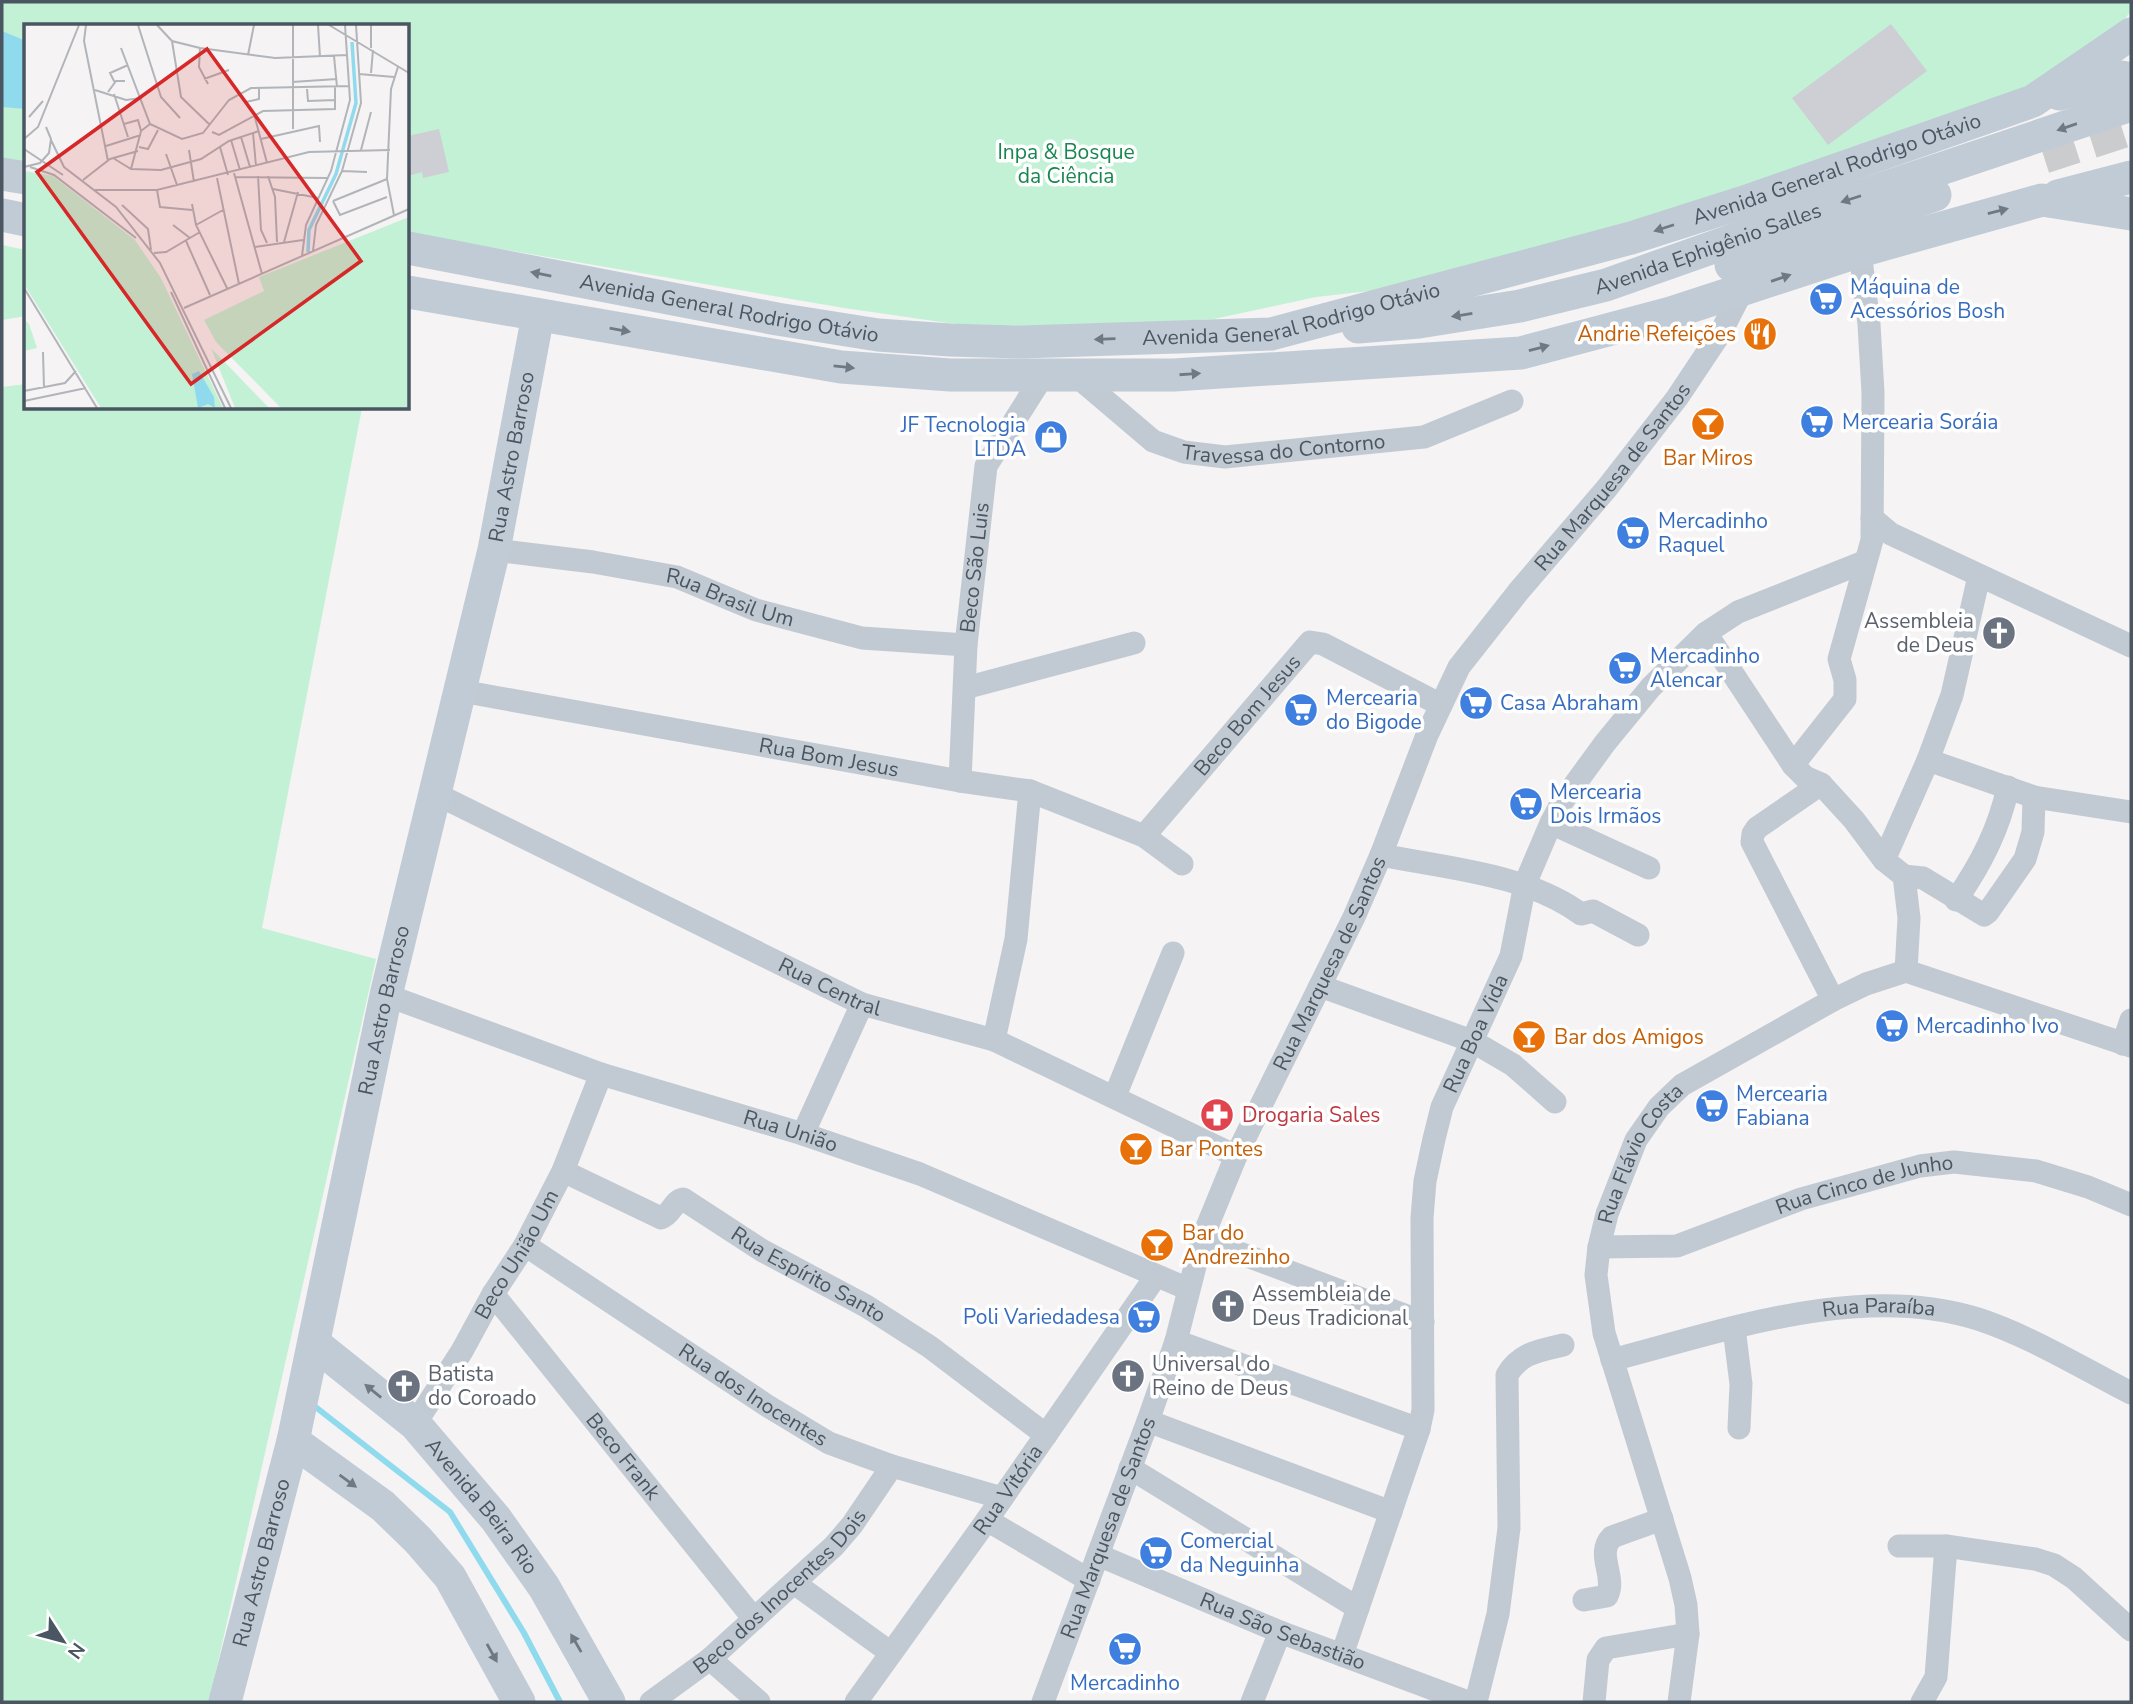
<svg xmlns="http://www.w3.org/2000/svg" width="2133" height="1704" viewBox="0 0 2133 1704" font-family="'Nunito Sans',sans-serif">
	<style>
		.green { fill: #c3f1d5 }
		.water { fill: #90daee }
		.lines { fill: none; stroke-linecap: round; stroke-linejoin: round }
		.stream { stroke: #90daee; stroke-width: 6 }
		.building { fill: #cdcfd5 }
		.secondary-tunnel { stroke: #caccce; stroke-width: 33; stroke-dasharray: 33 17; stroke-linecap: butt }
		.street { stroke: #c1cad2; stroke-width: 23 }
		.secondary { stroke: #c1cbd6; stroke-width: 33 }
		.oneway { fill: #6e7984 }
		.labels { text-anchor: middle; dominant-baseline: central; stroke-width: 7; stroke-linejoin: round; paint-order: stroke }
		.park-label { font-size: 21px; fill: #17864f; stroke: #fff }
		.street-label { font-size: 21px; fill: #4a5661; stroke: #fff }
		.shop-label { font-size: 21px; fill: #366cbe; stroke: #fff; text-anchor: start }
		.food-label { font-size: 21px; fill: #c56008; stroke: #fff; text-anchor: start }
		.worship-label { font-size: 21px; fill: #5b616d; stroke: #fff; text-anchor: start }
		.health-label { font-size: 21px; fill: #be3a42; stroke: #fff; text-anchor: start }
		.inset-river { fill: none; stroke: #90daee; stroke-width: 3.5 }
		.inset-road { fill: none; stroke: #b1b4b9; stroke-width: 2 }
		.view { fill: #d62828; fill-opacity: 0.15; stroke: #d62828; stroke-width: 3.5 }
		.inset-edge { fill: none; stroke: #4a5661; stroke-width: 3.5 }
	</style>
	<rect width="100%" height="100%" fill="#f5f3f3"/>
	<!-- green -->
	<path class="green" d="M2 2H2131V11L2118 28 2027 86 1948 119 1668 210 1570 239 1387 289 1316 297 1214 319 1084 327 955 324 844 308 408 233V26H26V165L2 161Z
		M2 245 26 250V316L2 320Z
		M26 384V408H362L262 928 376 959 209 1702H2V387Z"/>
	<!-- water -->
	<path class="water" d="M2 31 26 41V109L2 107Z"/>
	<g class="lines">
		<!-- stream -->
		<path class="stream" d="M313 1405 450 1512 524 1633 560 1702"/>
	</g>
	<!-- building -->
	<path class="building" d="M1891 24 1927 71 1828 145 1792 98Z
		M439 129 449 172 423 178 422 172 408 176V136Z"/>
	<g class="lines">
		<!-- secondary-tunnel -->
		<path class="secondary-tunnel" d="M2044 157 2131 129"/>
		<!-- street -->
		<g class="street">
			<path id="s1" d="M1073 373 1153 441 1184 452 1225 457 1424 437 1512 401"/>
			<path d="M1872 518 1891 534 2131 646"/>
			<path id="s2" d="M494 550 593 562 677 577 756 610 862 638 966 645"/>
			<path d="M1706 633 1793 765 1805 777 1821 784 1854 820 1884 860 1904 876 1909 918 1906 971"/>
			<path d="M965 688 1134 643"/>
			<path id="s3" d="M461 691 960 781 1030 791 1144 836 1182 864"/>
			<path d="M1928 760 2034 797 2131 812"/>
			<path d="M1793 765 1845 699V680L1839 659 1872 540 1873 393 1869 324 1860 251"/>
			<path id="s4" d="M960 781 966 645 986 466 1044 374"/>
			<path d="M1821 784 1757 828 1753 834 1752 842 1833 1000"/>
			<path id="s5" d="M434 793 862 1004 994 1040 1236 1156"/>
			<path d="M1551 823 1649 868"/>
			<path id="s6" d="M1144 836 1310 642 1323 644 1441 705"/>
			<path d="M1381 855C1446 868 1527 874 1581 914L1593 911 1638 935"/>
			<path d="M1884 860 1928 760 1952 695 1979 576"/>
			<path d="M1904 876 1923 878 1984 915 1988 912 2025 859 2033 832 2034 797"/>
			<path d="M1956 900C1981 864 1999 829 2008 787"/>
			<path d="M1320 986 1472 1041 1513 1065 1555 1102"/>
			<path id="s7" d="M386 995 601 1074 803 1134 920 1174 1188 1289"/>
			<path d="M994 1040 1016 939 1030 791"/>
			<path d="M2123 1044 2131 1020"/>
			<path d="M1115 1096 1173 953"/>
			<path d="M803 1134 862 1004"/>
			<path id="s8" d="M563 1171 661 1218C672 1214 673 1201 683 1199L763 1251 866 1306 930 1347 1046 1435"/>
			<path d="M1202 1239 1423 1322"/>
			<path id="s9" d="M525 1245 766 1405 829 1443 892 1466 1002 1498"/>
			<path id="s10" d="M1599 1247 1677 1246 1801 1199 1920 1166 1954 1162 2036 1171 2088 1187 2131 1205"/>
			<path id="s11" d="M493 1294 754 1619"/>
			<path d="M1734 1328 1741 1384 1739 1428"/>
			<path d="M1176 1341 1419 1429"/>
			<path id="s12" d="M1612 1360C1727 1330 1861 1282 1978 1319 2030 1336 2082 1368 2131 1393"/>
			<path d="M1148 1421 1391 1512"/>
			<path id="s13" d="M415 1424 462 1351 493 1294 525 1245 563 1171 601 1074"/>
			<path d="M1130 1468 1358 1608"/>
			<path d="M987 1520 1089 1580"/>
			<path d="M1899 1546H1946L2035 1559 2054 1565 2074 1578 2131 1630"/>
			<path id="s14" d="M1098 1555 1280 1632 1468 1702"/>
			<path d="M794 1583 891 1653"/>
			<path d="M1584 1600 1607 1596C1617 1577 1595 1554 1612 1537L1662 1519"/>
			<path id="s15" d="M1342 1655 1419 1429 1423 1410 1422 1218 1425 1181 1434 1139 1442 1107 1511 956 1525 884 1551 823 1562 802 1605 743 1651 687 1706 633 1738 612 1864 562"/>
			<path d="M710 1659 759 1702"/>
			<path id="s16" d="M651 1702 710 1659 834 1546 852 1525 892 1466"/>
			<path id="s17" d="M856 1702 987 1520 1156 1276"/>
			<path id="s18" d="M1043 1702 1148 1421 1176 1341 1202 1239 1236 1156 1354 917 1381 855 1427 735 1459 667 1518 592 1607 488 1677 398 1721 332 1742 291"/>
			<path d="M1252 1702 1280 1632"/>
			<path d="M1476 1702 1498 1614 1509 1528 1507 1375C1520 1353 1538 1351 1563 1345"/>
			<path d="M1594 1702 1598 1660 1606 1648 1688 1634"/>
			<path id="s19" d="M1679 1702 1688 1634 1686 1605 1680 1578 1604 1333 1596 1275 1599 1247 1607 1214 1636 1140 1659 1107 1682 1085 1833 1000 1866 984 1906 971 2131 1046"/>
			<path d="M1922 1702 1936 1677 1946 1546"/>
		</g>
		<!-- secondary -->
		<g class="secondary">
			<path d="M2059 94 2122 77 2131 79"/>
			<path d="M2 174 26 178"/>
			<path d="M2058 196 2131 177"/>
			<path d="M2 215 26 220"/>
			<path id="s20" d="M408 248 777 319 878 335 950 340 1021 342 1271 334 1631 238 1744 202 2033 101 2131 34"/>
			<path d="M1731 265 1935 195"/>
			<path d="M408 292 841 367 950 375H1174L1521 353 1671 313 1860 251 2042 200 2131 214"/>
			<path id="s21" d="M1358 327 1419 322 1520 306 1606 285 1827 207 2131 105"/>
			<path id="s22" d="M315 1344 415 1424 496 1519 544 1587 609 1702"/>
			<path d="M293 1441 383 1506 418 1540 450 1577 519 1702"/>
			<path id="s23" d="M225 1702 293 1441 386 995 494 550 538 315"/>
		</g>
	</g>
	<!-- one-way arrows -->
	<defs><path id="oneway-solid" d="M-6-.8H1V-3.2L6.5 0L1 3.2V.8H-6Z" transform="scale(1.75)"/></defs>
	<g class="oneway">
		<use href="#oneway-solid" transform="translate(2067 127) rotate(161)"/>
		<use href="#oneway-solid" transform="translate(1851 199) rotate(162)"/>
		<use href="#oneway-solid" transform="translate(1998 211) rotate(-14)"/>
		<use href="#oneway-solid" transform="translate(1664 228) rotate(162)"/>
		<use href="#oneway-solid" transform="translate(541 274) rotate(-169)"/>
		<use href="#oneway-solid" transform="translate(1781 278) rotate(-19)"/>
		<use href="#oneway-solid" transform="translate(1462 315) rotate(171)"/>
		<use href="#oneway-solid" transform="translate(620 330) rotate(10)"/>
		<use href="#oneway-solid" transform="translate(1105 339) rotate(178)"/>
		<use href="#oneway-solid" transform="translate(1539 348) rotate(-15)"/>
		<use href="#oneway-solid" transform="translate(844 367) rotate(6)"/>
		<use href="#oneway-solid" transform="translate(1190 374) rotate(-4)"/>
		<use href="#oneway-solid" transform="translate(373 1391) rotate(-141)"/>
		<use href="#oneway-solid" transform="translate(348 1481) rotate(36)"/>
		<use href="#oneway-solid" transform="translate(576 1643) rotate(-120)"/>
		<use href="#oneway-solid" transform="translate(492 1653) rotate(61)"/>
	</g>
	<!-- icons -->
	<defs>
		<g id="supermarket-disc" transform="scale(1.75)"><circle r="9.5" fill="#3f7fe0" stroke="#fff"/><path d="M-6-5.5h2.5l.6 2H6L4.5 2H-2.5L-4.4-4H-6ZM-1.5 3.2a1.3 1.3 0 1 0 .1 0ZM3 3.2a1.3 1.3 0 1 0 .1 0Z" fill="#fff"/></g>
		<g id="restaurant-disc" transform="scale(1.75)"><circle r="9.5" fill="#e8710a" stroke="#fff"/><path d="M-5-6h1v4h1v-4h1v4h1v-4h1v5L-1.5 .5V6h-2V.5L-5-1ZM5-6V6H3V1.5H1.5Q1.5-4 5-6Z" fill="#fff"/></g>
		<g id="bar-disc" transform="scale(1.75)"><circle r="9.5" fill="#e8710a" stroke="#fff"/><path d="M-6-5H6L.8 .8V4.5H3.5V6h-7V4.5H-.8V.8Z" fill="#fff"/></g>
		<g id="shop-disc" transform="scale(1.75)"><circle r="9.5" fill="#3f7fe0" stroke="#fff"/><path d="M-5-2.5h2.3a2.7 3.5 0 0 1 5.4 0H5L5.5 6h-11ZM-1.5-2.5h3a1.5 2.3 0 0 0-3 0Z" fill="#fff"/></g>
		<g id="church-disc" transform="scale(1.75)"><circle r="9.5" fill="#6b7280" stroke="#fff"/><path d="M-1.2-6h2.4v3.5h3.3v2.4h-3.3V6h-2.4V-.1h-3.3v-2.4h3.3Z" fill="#fff"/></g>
		<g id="pharmacy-disc" transform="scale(1.75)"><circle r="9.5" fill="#e0444e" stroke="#fff"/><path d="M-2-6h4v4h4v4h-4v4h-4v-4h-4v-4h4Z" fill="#fff"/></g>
	</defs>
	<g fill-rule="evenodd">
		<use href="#supermarket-disc" x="1826" y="299"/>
		<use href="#restaurant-disc" x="1760" y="334"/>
		<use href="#supermarket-disc" x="1817" y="422"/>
		<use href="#bar-disc" x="1708" y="424"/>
		<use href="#shop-disc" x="1051" y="437"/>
		<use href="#supermarket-disc" x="1633" y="533"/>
		<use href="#church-disc" x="1999" y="633"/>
		<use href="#supermarket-disc" x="1625" y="668"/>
		<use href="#supermarket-disc" x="1476" y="703"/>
		<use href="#supermarket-disc" x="1301" y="710"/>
		<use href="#supermarket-disc" x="1526" y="804"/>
		<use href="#supermarket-disc" x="1892" y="1026"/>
		<use href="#bar-disc" x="1529" y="1037"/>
		<use href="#supermarket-disc" x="1712" y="1106"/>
		<use href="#pharmacy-disc" x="1217" y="1115"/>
		<use href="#bar-disc" x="1136" y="1149"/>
		<use href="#bar-disc" x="1157" y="1245"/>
		<use href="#church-disc" x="1228" y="1306"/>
		<use href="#supermarket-disc" x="1144" y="1317"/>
		<use href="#church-disc" x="1128" y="1376"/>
		<use href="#church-disc" x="404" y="1386"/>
		<use href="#supermarket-disc" x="1156" y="1553"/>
		<use href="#supermarket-disc" x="1125" y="1649"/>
	</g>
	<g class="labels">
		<!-- park labels -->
		<g class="park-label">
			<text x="1066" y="152">Inpa &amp; Bosque<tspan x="1066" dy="24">da Ciência</tspan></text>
		</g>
		<!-- street labels -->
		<g class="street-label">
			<text stroke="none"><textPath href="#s20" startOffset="1461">Avenida General Rodrigo Otávio</textPath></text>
			<text stroke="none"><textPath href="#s21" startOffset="360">Avenida Ephigênio Salles</textPath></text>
			<text stroke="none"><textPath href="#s20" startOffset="327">Avenida General Rodrigo Otávio</textPath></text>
			<text stroke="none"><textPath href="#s20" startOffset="894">Avenida General Rodrigo Otávio</textPath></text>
			<text stroke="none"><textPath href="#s1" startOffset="238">Travessa do Contorno</textPath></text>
			<text stroke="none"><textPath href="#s23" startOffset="1278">Rua Astro Barroso</textPath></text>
			<text stroke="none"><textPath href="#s18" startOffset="1362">Rua Marquesa de Santos</textPath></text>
			<text stroke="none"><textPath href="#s4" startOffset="214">Beco São Luis</textPath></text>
			<text stroke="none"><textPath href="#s2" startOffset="242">Rua Brasil Um</textPath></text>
			<text stroke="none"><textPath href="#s6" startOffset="159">Beco Bom Jesus</textPath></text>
			<text stroke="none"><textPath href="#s3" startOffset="374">Rua Bom Jesus</textPath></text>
			<text stroke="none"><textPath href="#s18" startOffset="794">Rua Marquesa de Santos</textPath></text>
			<text stroke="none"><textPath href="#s5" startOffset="441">Rua Central</textPath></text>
			<text stroke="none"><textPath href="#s23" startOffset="710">Rua Astro Barroso</textPath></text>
			<text stroke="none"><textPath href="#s15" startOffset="644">Rua Boa Vida</textPath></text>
			<text stroke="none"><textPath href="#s7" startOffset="427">Rua União</textPath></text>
			<text stroke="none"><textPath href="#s19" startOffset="572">Rua Flávio Costa</textPath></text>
			<text stroke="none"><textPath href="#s10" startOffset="276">Rua Cinco de Junho</textPath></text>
			<text stroke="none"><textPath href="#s13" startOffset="198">Beco União Um</textPath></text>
			<text stroke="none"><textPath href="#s8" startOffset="285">Rua Espírito Santo</textPath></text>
			<text stroke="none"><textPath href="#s12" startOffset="273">Rua Paraíba</textPath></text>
			<text stroke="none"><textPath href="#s9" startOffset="273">Rua dos Inocentes</textPath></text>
			<text stroke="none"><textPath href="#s11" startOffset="208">Beco Frank</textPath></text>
			<text stroke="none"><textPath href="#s17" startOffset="261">Rua Vitória</textPath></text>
			<text stroke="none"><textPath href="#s22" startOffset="234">Avenida Beira Rio</textPath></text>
			<text stroke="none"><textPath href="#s18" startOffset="186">Rua Marquesa de Santos</textPath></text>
			<text stroke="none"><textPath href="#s23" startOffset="144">Rua Astro Barroso</textPath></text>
			<text stroke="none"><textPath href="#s16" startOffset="170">Beco dos Inocentes Dois</textPath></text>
			<text stroke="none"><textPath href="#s14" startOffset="200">Rua São Sebastião</textPath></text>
		</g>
		<!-- shop labels -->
		<g class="shop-label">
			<text x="1850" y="287">Máquina de<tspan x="1850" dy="24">Acessórios Bosh</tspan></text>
			<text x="1842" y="422">Mercearia Soráia</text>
			<text x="1026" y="425" text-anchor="end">JF Tecnologia<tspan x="1026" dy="24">LTDA</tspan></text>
			<text x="1658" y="521">Mercadinho<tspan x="1658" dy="24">Raquel</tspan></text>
			<text x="1650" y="656">Mercadinho<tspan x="1650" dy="24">Alencar</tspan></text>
			<text x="1326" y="698">Mercearia<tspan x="1326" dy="24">do Bigode</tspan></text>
			<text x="1500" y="703">Casa Abraham</text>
			<text x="1550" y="792">Mercearia<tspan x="1550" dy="24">Dois Irmãos</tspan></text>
			<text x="1916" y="1026">Mercadinho Ivo</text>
			<text x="1736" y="1094">Mercearia<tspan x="1736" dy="24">Fabiana</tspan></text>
			<text x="1120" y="1317" text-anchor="end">Poli Variedadesa</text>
			<text x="1180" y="1541">Comercial<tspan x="1180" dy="24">da Neguinha</tspan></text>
			<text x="1125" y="1683" text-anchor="middle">Mercadinho</text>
		</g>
		<!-- food labels -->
		<g class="food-label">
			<text x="1736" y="334" text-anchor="end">Andrie Refeições</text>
			<text x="1708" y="458" text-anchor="middle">Bar Miros</text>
			<text x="1554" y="1037">Bar dos Amigos</text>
			<text x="1160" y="1149">Bar Pontes</text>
			<text x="1182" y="1233">Bar do<tspan x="1182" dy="24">Andrezinho</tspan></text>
		</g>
		<!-- worship labels -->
		<g class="worship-label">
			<text x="1974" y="621" text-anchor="end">Assembleia<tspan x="1974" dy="24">de Deus</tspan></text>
			<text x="1252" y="1294">Assembleia de<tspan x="1252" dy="24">Deus Tradicional</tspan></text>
			<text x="1152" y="1364">Universal do<tspan x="1152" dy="24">Reino de Deus</tspan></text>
			<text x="428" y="1374">Batista<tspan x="428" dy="24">do Coroado</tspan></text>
		</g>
		<!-- health labels -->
		<g class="health-label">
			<text x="1242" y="1115">Drogaria Sales</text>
		</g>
	</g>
	<!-- overview -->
	<g transform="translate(24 24)">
		<rect width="385" height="385" fill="#f5f3f3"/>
		<path d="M0 147 29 152 111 216 137 254 199 384H77L0 260ZM385 193V384H257L192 318 180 296 240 267 235 253ZM0 295 5 300 13 324 0 327ZM187 324 245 384H211Z" fill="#c3f1d5"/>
		<path d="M175 347 190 373 191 384 184 380 174 384 168 350Z" fill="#90daee"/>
		<path class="inset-river" d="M284 228 285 206 312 150 332 79 328 18"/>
		<path class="inset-road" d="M62 1 60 17 84 137M114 1 137 73 156 94M133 1 148 17 176 24 251 34 323 31M269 1V105M294 1 296 33M305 1 385 49M347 1V24M148 17 157 73 186 101M97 24 126 100 158 115 179 109 205 76 227 64 325 62M176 24 175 43 184 60M224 31 230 1M310 32 313 63M347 49 349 26M335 50 370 53M180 55 205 46M268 58 313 55M91 59 86 49 104 41M283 65 284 77 311 76M71 66 102 76 118 74M84 68 92 57H101M90 70 104 113M222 78 235 75V64M230 90 243 139M5 93 19 77M100 100 114 96 117 107M188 108 195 111 239 87 311 85V63M229 109 232 142M217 113 226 143M0 115 14 103 55 1M237 115 295 102 296 118M27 116 40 143 92 183 136 239 207 384M207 116 216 146M82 122 117 111M115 123 124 125 134 106M196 123 204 151M0 125 39 151M165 126 170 158M337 126 347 88M142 130 153 161M89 134 107 145 137 146 177 135 205 117 235 107M0 143 16 139 25 129 27 115 22 103M6 143 30 151 112 214M107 145 117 107 126 100M318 147 343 148M210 149 238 250M234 152 237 206 243 219M244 152 251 173 253 218M211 153 304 154M193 154 215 260M59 156 86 135 114 127M249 165 294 174M71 166H133L285 128 366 126M133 166 136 183 168 186M309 177 316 191 363 173M309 177 363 155M168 180 172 201 203 264M98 181 124 205 127 226M370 191 363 155 367 65 374 43M149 201 166 214M172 201 199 186M162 217 186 271M260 218 274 168M231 223 279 216M289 227 292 201 318 147 337 79 332 1M130 229 142 228 176 208M278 232 282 201 307 147 326 76 321 1M0 264 73 384M147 268 201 384M160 284 385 185M19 328 20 364M0 367 41 359 52 347M0 377 62 364"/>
		<path class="view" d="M183 25 337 237 167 360 13 148Z"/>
		<rect width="385" height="385" class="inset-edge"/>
	</g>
	<!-- border -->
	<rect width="2133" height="1704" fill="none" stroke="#4a5661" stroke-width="7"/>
	<!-- north arrow -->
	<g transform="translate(63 1641) rotate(126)" stroke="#ffffff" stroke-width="5" paint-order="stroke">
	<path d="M0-5L12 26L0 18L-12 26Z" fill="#4a5661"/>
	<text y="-10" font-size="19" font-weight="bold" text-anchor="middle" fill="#4a5661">N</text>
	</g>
</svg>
